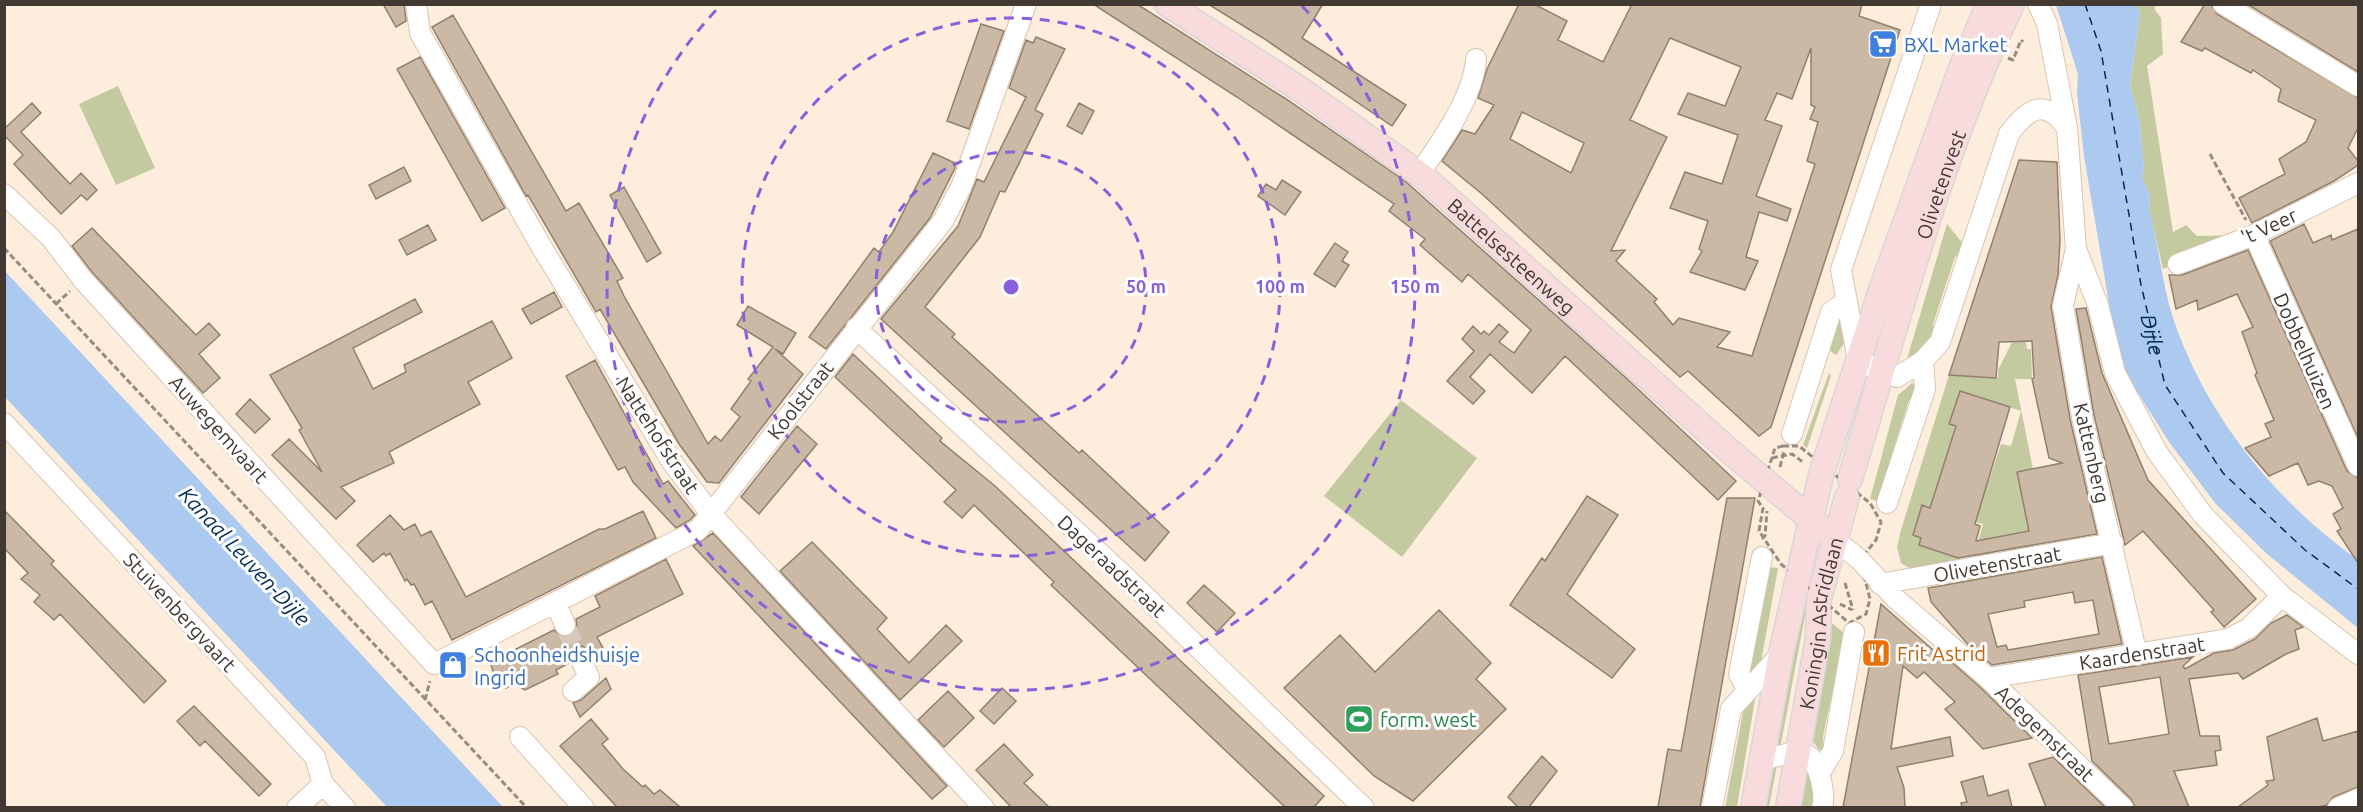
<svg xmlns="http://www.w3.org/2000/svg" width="2363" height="812" viewBox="0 0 2363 812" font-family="Ubuntu,sans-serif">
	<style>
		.green { fill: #c4caa0 }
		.water { fill: #acc9ef }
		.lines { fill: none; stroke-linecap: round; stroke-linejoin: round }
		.ferry { stroke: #022b58; stroke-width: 1.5; stroke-dasharray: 8 6; stroke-linecap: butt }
		.building { fill: #cbb8a5; stroke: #91806e; stroke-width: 1.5; fill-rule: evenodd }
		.minor-tunnel { stroke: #d7c9bb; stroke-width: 20; stroke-dasharray: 20 10; stroke-linecap: butt }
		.minor-casing { stroke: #d7c4b1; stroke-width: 22 }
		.major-casing { stroke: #d9d7d6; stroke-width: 27 }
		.path { stroke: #988c81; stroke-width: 3; stroke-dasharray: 6 3; stroke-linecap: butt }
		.minor { stroke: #fff; stroke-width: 20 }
		.major { stroke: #f7dbdd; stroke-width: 24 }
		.ring { fill: none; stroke: #8a60da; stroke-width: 3; stroke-dasharray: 10 8 }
		.labels { text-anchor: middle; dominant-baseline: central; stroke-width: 6; stroke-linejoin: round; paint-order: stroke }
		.shop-label { font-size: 20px; fill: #366cbe; stroke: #fff; text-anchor: start }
		.street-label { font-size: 20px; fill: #413932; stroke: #fff }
		.food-label { font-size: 20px; fill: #c56008; stroke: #fff; text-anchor: start }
		.leisure-label { font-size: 20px; fill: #27864d; stroke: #fff; text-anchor: start }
		.water-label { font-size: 21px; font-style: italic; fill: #022b58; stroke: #fff }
		.centre { fill: #8a60da; stroke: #fff; stroke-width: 3 }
		.ring-label { font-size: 18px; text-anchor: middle; font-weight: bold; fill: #8a60da; stroke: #fff; stroke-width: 6; stroke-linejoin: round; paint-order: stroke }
	</style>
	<rect width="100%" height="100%" fill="#fdeddd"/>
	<!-- green -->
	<path class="green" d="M2136 5H2155V10L2161 18 2163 54 2147 66 2173 232 2186 225 2197 236 2236 235 2230 240 2163 269 2149 209 2150 196 2142 177 2144 167 2139 118 2130 85 2140 12Z
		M118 86 155 168 116 185 79 104Z
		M1947 224 1965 246 1962 253 1955 257 1933 324 1935 333 1912 361 1907 359Z
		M1838 321 1843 323 1849 336 1836 355 1829 350Z
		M2026 341 2027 349H2031L2032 379H2015L2033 469 2017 473 2029 531 1991 538 1994 553 1974 557 1983 524 1975 522 2001 444 2011 446 2021 411 1960 391 1950 423 1956 426 1930 508 1922 506 1913 535 1921 538 1920 545 1970 562 1911 569 1901 563 1897 547 1901 530 1949 375 1998 378V370L2012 342Z
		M1829 373 1831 376 1807 448 1803 445Z
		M1912 383 1916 384V396L1909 400 1877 501 1870 499 1898 395Z
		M1401 400 1477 458 1402 557 1324 496Z
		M1769 567 1778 568 1761 662 1752 672 1748 670Z
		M1801 589 1808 595 1807 605 1769 807 1765 808Z
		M1826 618 1845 634 1823 736 1824 749 1819 750 1812 740Z
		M1751 698 1755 699 1737 807 1725 808 1744 707Z
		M1803 767H1809L1817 789 1814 807 1796 808Z"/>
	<!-- water -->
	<path class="water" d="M2056 5H2136L2140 12 2130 85 2139 118 2144 167 2142 177 2150 196 2149 209C2159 246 2162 285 2174 321 2207 417 2276 502 2358 560V628L2267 554 2215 503 2169 442 2128 377 2116 345 2084 156 2077 93 2078 74Z
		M5 271 503 807H387L5 397Z"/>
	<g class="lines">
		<!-- ferry -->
		<path class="ferry" id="s1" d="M2085 4 2101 51 2141 285 2165 385 2223 473 2305 550 2358 589"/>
	</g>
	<!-- building -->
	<path class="building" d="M383 4H404L406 21 396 27Z
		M1093 4H1137L1286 99 1405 181 1625 377 1736 481 1718 500 1565 356 1532 393 1490 354 1470 377 1485 391 1473 404 1447 381 1474 351 1462 339 1473 326 1481 334 1484 331 1489 335 1499 324 1508 332 1499 342 1514 353 1531 330 1468 274 1462 282 1429 253 1420 245 1425 239 1389 211 1394 204 1237 97Z
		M1208 4H1323L1302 38 1406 105 1392 126 1263 38Z
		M1519 4H1534L1567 21 1558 40 1603 62 1632 4H1862L1859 16 1900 30 1771 427 1759 436 1688 371 1680 377 1482 194 1442 161 1462 130 1475 134 1494 105 1478 98 1487 69ZM1670 38 1741 67 1725 106 1688 93 1678 114 1738 135 1722 184 1685 172 1670 208 1708 221 1699 249 1702 251 1690 272 1745 290 1758 261 1746 257 1759 212 1787 221 1791 209 1756 196 1782 126 1765 120 1777 93 1792 99 1811 48V105L1815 107 1810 119 1818 122 1807 161 1815 164 1752 356 1717 347 1730 332 1679 318 1673 325 1654 302 1657 299 1616 261 1625 250 1611 251 1667 137 1630 120ZM1522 112 1584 143 1571 173 1510 139Z
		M2205 4H2211L2217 14 2358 98V128L2348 148 2358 161V165L2334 181 2252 223 2239 198 2285 174 2279 159 2306 142 2316 120 2278 101 2281 89 2253 70 2251 73 2205 48 2202 51 2181 42Z
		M2247 4H2358V72Z
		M453 15 566 211 579 203 623 278 617 281 624 296 708 444 715 436 721 441 740 417 731 409 751 381 748 379 773 347 737 325 748 306 796 333 783 354 775 349 803 374 719 483 707 482 679 444 600 309 596 312 528 195 526 196 432 27Z
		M981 24 1004 31 969 129 947 121Z
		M1036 37 1065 49 1035 110 1043 114 1005 192 1000 191 980 237 925 307 955 334 952 337 1079 453 1082 450 1169 532 1145 561 881 319 958 226 977 179 984 182 1026 97 1009 88 1026 40 1033 43Z
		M420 57 505 208 482 221 397 69Z
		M32 103 41 113 21 132 70 184 81 173 97 190 87 200 81 195 61 214 14 164 23 155 4 135V129Z
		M1079 103 1094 111 1082 134 1067 126Z
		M933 153 955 163V168L930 218 826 349 809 337 874 248 879 252 893 232Z
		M2019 160 2057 162 2060 240 2058 275 2051 307 2070 419 2097 534 1958 558 1919 545 1921 538 1913 535 1922 505 1930 508 1956 426 1949 424 1960 391 2010 407 1975 524 1980 526 1976 541 2029 531 2017 472 2062 463 2049 458 2032 379 2034 378 2032 341 1999 342 1996 378 1949 375Z
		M404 167 411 181 376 199 369 185Z
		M1282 180 1301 192 1285 215 1258 196 1266 184 1276 190Z
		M624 187 661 253 647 262 610 195Z
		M2304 224 2313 243 2331 235 2332 240 2358 229V438L2270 241Z
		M428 225 436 240 407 255 399 240Z
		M92 228 196 335 209 323 220 335 199 354 220 378 203 393 92 272 72 246Z
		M1335 243 1348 252 1342 261 1349 265 1335 287 1314 274Z
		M2248 250 2347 471 2358 478V563L2337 531 2341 529 2333 514 2343 508 2332 486 2319 481 2308 485 2298 463 2269 476 2245 448 2271 437 2265 424 2274 420 2255 375 2257 373 2242 332 2253 327 2237 294 2198 310 2197 300 2176 309 2169 275H2182Z
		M554 292 562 307 531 324 522 309Z
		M415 299 422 312 353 348 373 389 406 372 404 365 492 321 512 358 468 382 480 404 389 452 394 463 341 487 355 501 336 519 272 455 289 439 322 472 299 430 302 428 270 375Z
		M2086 308 2102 373 2148 480 2256 599 2224 627 2211 612 2214 610 2143 531 2125 545 2094 415 2076 309Z
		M853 354 942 438 940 441 995 486 1324 796 1314 807H1285L1051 585 1054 582 974 505 962 518 944 502 956 490 835 377Z
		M595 360 663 484 668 481 695 515 690 520 676 528 633 482 625 467 618 470 566 376Z
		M250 399 270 419 255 433 236 414Z
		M797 426 817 444 759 514 741 497Z
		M1587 496 1618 515 1567 594 1635 649 1612 678 1510 605 1542 558 1545 561Z
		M1727 498H1755L1700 807H1658L1668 749 1681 751Z
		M4 510 54 561 51 564 166 681 144 703 60 614 54 620 34 602 40 595 21 579 28 573 4 548Z
		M643 511 656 538 452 640 432 601 425 605 414 584 411 585 407 579 405 581 390 553 386 556 384 553 373 562 357 545 390 515 404 530 415 524 421 536 431 531 466 597 599 529H605Z
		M713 533 947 786 932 799 693 546Z
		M812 542 887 618 877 629 909 663 946 625 962 641 900 700 780 571Z
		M2102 557 2122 644 1992 665 1971 648 1931 602 1928 588ZM2073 592 2075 603 2093 600 2099 634 2008 650 2006 645 1997 647 1988 614 2025 607 2024 601Z
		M666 559 683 594 597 637 603 648 591 653 582 646 574 647 568 656 569 663 556 670 558 674 525 690 515 684 506 688 501 677 496 680 490 662 554 630 563 637 570 636 577 627 576 619 600 607 595 596Z
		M1204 585 1235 613 1217 632 1187 603Z
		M1881 604 1940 656 1949 660 1980 687 2032 738 1983 749 1945 709 1955 702 1924 672 1917 678 1903 666 1891 749 1950 737 1953 756 1897 767 1904 788 1905 807H1843Z
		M1439 610 1491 663 1476 679 1506 709 1413 801 1374 776 1284 688 1340 635 1375 672Z
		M2287 615 2303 627 2295 630 2299 649 2286 654 2243 679 2238 673 2189 679 2200 736H2219L2221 750 2215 751 2217 765 2174 771 2189 807H2135L2131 799 2092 761 2078 675 2193 657 2183 666 2185 669 2214 653 2233 650 2255 639 2271 623ZM2160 677 2169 734 2109 744 2099 687Z
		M606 678 611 689 580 717 573 703 581 700Z
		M1002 688 1016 701 994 724 980 711Z
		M948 691 974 718 944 747 918 720Z
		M194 706 271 784 259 796 205 741 200 746 177 721Z
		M2317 718 2323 741 2358 731V787L2333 797 2327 805 2319 807H2238L2268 785 2266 781 2274 780 2267 737Z
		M591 719 608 739 602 744 623 769 643 787 645 785 654 794 660 790 680 807H617L560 746Z
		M1004 744 1033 775 1024 783 1049 807H1011L976 770Z
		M1542 756 1557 771 1529 807H1518L1508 797Z
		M2053 757 2105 807H2046L2029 764Z
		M1983 776 1988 796 2008 790 2012 807H1962L1961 803 1967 802 1961 782Z"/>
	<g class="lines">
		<!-- minor-tunnel -->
		<path class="minor-tunnel" d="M565 625 580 658"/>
		<!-- minor casing -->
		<g class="minor-casing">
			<path id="minor" d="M416 4 420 33 541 246 672 462 711 514 984 808
				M1931 4 1841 270 1858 361 1897 377 1923 361 1940 342 2009 134C2028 108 2045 97 2067 128
				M2038 4 2047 24 2067 128 2076 249 2098 305 2115 373 2157 452 2203 515 2282 596 2358 654
				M2223 4 2358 86
				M1419 174C1440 144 1474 96 1476 59
				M4 194 51 238 83 280 434 664 698 530 943 221 962 185 1026 4
				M2254 235 2358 466
				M2076 249 2063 305 2082 417 2137 655
				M2178 264 2254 235 2358 183
				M856 328 1118 570 1364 808
				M4 423 315 757 323 784 345 808
				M1792 434 1831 312 1847 301
				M1887 503 1925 389 1923 361
				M1834 539 1860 560 1896 599 1988 678 2123 808
				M1880 584 2113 543
				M556 603 565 625
				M1988 678 2228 639 2249 628 2282 596
				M1748 690 1739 674 1762 557
				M573 691 589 677 580 658
				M520 737 584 808
				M1761 760 1799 751C1804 753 1809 755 1812 759 1820 770 1826 795 1822 808
				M1819 774 1833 751 1854 632
				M297 808 323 784
				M1712 808 1731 709 1781 654
				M2338 808 2358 799"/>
		</g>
		<!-- major casing -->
		<g class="major-casing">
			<g id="major">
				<path id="s2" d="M1167 4 1300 89 1425 178 1733 454 1834 539"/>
				<path id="s3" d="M1850 479C1898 320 1940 155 2012 4"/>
				<path d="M1753 808 1781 654 1821 475 1881 290 1960 71 1989 4"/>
				<path id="s4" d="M1788 808 1818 638 1819 599 1847 497"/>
			</g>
		</g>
		<!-- path -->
		<path class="path" d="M2008 58 2013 60 2021 40 2023 42
			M2210 154 2246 220
			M4 248 527 808
			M56 304 70 291
			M1783 446H1799L1870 503 1881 522 1876 540 1860 560 1870 599 1866 614 1849 623 1781 564 1759 531 1763 508 1758 501 1775 448Z
			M1772 458 1792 454 1803 462
			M1780 467 1784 451
			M1762 539 1765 536 1767 511
			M1845 583 1853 610
			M1840 604 1852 610
			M425 700 430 681"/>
		<!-- minor -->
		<use href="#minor" class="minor"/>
		<!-- major -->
		<use href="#major" class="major"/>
	</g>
	<!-- distance rings -->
	<g class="ring">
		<circle cx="1011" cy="287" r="135"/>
		<circle cx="1011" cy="287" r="269"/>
		<path d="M1302 6A404 404 0 1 1 720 6"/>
	</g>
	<!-- icons -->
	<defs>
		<g id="supermarket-square" transform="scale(1.5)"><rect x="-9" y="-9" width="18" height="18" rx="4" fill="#3f7fe0" stroke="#fff"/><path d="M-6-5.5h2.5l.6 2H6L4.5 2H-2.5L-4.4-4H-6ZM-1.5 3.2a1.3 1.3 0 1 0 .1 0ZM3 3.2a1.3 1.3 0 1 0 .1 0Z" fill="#fff"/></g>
		<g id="restaurant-square" transform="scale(1.5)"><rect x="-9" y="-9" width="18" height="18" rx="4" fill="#e8710a" stroke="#fff"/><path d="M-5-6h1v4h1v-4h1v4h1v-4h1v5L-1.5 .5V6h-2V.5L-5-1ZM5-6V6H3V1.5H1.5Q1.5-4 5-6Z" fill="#fff"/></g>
		<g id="shop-square" transform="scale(1.5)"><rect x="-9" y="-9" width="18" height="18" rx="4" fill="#3f7fe0" stroke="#fff"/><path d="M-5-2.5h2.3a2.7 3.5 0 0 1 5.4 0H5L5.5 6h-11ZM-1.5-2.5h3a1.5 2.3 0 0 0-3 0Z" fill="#fff"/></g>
		<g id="stadium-square" transform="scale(1.5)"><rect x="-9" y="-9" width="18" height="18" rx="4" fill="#2e9e5b" stroke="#fff"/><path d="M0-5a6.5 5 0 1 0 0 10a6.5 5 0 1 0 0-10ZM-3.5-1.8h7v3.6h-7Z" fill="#fff"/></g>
	</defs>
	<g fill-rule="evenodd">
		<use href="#supermarket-square" x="1883" y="44"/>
		<use href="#restaurant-square" x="1876" y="653"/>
		<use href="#shop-square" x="453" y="665"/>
		<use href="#stadium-square" x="1359" y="719"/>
	</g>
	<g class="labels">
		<!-- shop labels -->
		<g class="shop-label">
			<text x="1904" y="44">BXL Market</text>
			<text x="474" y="654">Schoonheidshuisje<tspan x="474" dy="23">Ingrid</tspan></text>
		</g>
		<!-- street labels -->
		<g class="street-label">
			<text stroke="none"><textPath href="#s3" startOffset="308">Olivetenvest</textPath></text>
			<text transform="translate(2269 226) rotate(-25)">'t Veer</text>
			<text stroke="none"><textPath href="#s2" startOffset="428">Battelsesteenweg</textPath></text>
			<text transform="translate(2305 351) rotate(66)">Dobbelhuizen</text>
			<text transform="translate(800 400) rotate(-52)">Koolstraat</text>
			<text transform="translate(219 429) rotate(48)">Auwegemvaart</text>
			<text transform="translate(658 435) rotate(57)">Nattehofstraat</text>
			<text transform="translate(2092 453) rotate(77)">Kattenberg</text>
			<text transform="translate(1997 564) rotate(-10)">Olivetenstraat</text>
			<text transform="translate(1112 566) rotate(43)">Dageraadstraat</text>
			<text transform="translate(180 612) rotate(47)">Stuivenbergvaart</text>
			<text stroke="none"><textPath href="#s4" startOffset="188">Koningin Astridlaan</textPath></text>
			<text transform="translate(2142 653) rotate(-9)">Kaardenstraat</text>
			<text transform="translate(2045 733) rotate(44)">Adegemstraat</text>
		</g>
		<!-- food labels -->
		<g class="food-label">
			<text x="1897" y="653">Frit Astrid</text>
		</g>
		<!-- leisure labels -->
		<g class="leisure-label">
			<text x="1380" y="719">form. west</text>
		</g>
		<!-- water labels -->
		<g class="water-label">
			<text stroke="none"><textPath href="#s1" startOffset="338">Dijle</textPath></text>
			<text transform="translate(245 556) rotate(47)">Kanaal Leuven-Dijle</text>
		</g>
	</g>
	<circle cx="1011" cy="287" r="9" class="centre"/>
	<g class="ring-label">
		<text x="1146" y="293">50 m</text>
		<text x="1280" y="293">100 m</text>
		<text x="1415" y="293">150 m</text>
	</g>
	<!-- border -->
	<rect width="2363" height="812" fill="none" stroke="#413932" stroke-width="12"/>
</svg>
